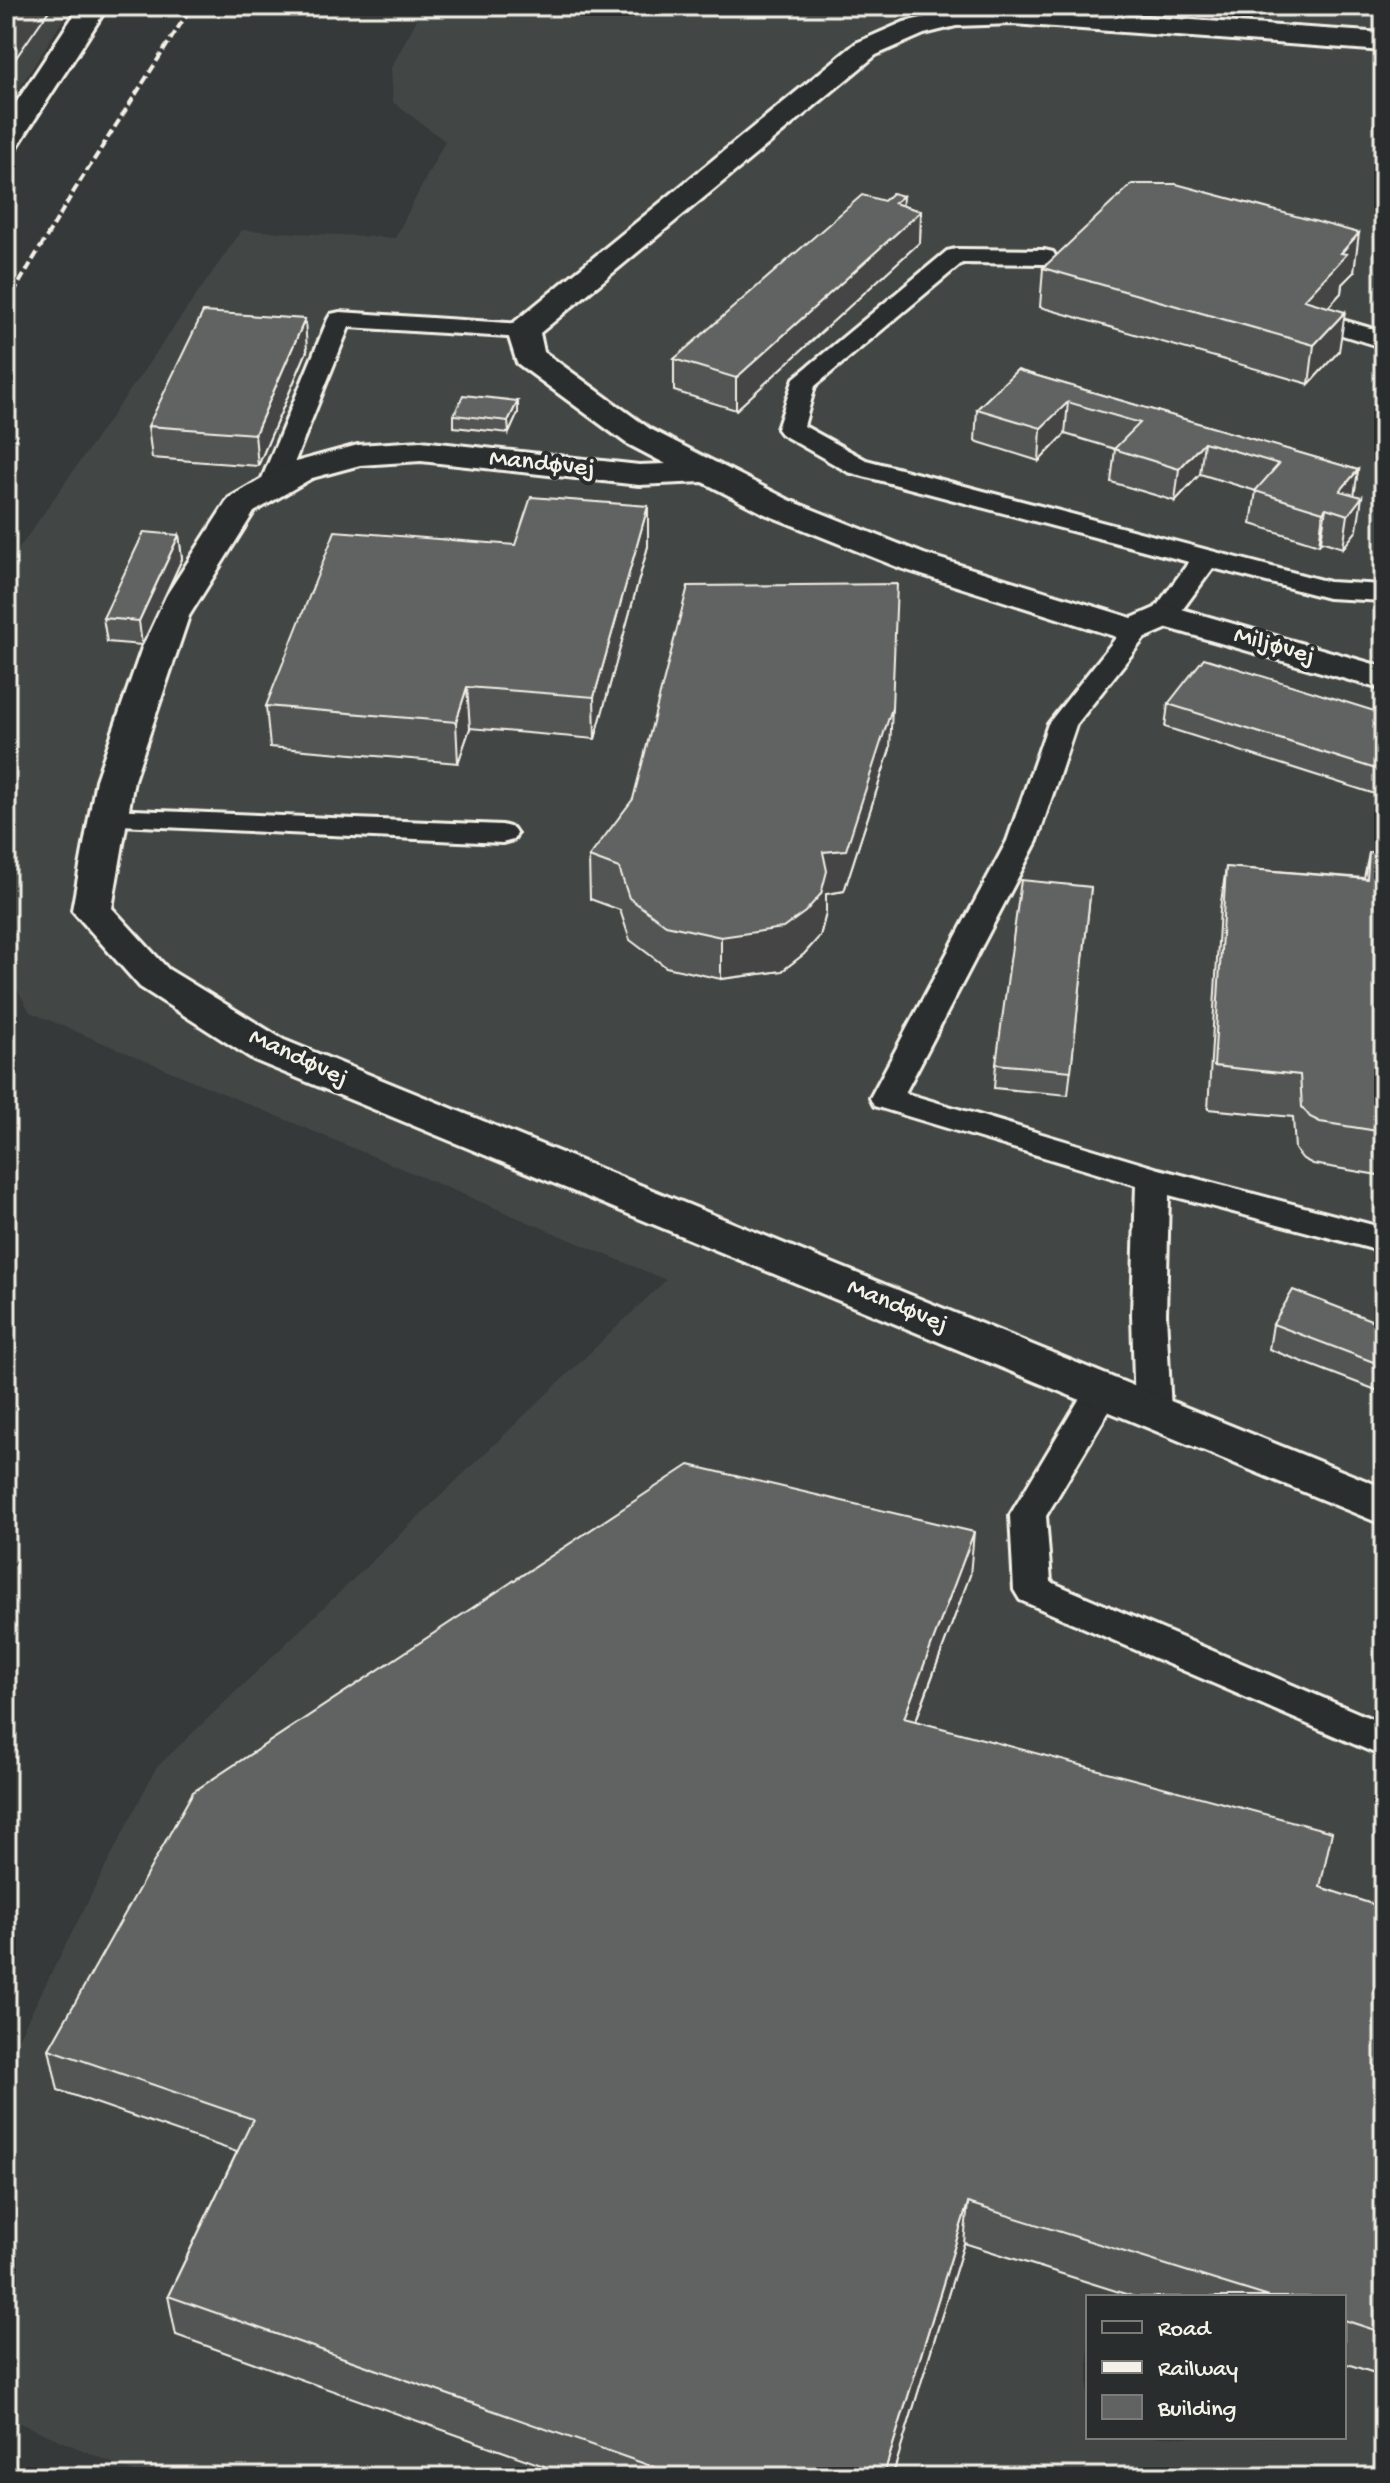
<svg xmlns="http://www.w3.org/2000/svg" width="1390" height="2483" viewBox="0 0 1390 2483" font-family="'Gochi Hand',sans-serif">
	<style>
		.built { fill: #434645; fill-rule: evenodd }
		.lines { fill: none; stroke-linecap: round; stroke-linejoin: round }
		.service-casing { stroke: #f4f1e8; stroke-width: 6 }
		.minor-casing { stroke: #f4f1e8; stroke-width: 6 }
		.service { fill: #2a2d2e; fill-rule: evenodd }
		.minor { fill: #2a2d2e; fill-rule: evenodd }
		.rail { stroke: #f4f1e8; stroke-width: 4; stroke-dasharray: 9 4; stroke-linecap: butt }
		.wall { fill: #535554; stroke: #f4f1e8; stroke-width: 2 }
		.shaded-wall { fill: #444545; stroke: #f4f1e8; stroke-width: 2 }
		.building { fill: #616362; stroke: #f4f1e8; stroke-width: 2 }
		.labels { text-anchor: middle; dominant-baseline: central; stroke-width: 8; stroke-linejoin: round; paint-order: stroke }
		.street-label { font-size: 26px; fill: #f4f1e8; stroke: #2a2d2e }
	</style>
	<rect width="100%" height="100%" fill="#363939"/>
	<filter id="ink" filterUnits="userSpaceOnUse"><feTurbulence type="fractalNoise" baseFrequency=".0125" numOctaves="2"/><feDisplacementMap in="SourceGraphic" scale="16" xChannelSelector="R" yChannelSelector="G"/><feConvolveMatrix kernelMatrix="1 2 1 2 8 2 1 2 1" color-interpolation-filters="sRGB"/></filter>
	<g filter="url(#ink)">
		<!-- built -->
		<path class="built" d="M6 6H72L6 109Z
			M424 6H1384V2477H145L6 2417V2062L156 1768 666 1280 30 1012 6 970V567L242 230 395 238 445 141 393 102 391 68ZM1088 2297H1344V2437H1088Z"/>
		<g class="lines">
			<!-- service casing -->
			<g class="service-casing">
				<path id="service" d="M956 249 1044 250 1053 252 1056 257 1053 262 1044 264 962 263 815 386 804 426 866 460 1329 582 1384 585V601L1328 598 1213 568 1174 621 1164 623 1154 621 1150 615 1189 562 848 472 781 434 777 429 794 378 947 251Z
					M340 312 523 324 532 326 535 331 532 336 523 338 349 327 284 488 280 494H262L258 488 328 319 331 314Z
					M1335 318 1384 332V348L1326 330 1323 325 1326 320Z
					M1136 623 1146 625 1150 631 1076 725 1037 841 905 1093 1159 1169 1384 1228V1252L1169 1195 1166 1314 1171 1412 1166 1421 1153 1425 1140 1421 1135 1412 1132 1314 1136 1185 874 1106 870 1098 1007 841 1048 724 1126 625Z
					M109 809 502 825 513 828 517 834 513 840 502 843 98 824 94 818 98 812Z
					M1102 1379 1115 1383 1120 1392 1046 1516 1051 1582 1384 1724V1757L1020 1600 1014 1590 1010 1515 1089 1383Z"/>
			</g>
			<!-- minor casing -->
			<g class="minor-casing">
				<path id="minor" d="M80 6H108L17 147 6 150V118Z
					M1013 8 1384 33V51L1013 24 956 26 924 34 876 55 540 333 544 352 650 429 789 500 924 554 1132 618 1164 604 1384 667V690L1168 628 1136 642 1123 639 900 568 765 514 703 482 639 485 421 461 360 465 312 478 254 512 189 616 134 780 112 908 168 969 284 1040 1384 1488V1525L254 1060 140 987 72 910 96 780 153 616 229 498 288 464 358 445 421 441 639 465 666 464 626 443 517 363 507 331 512 324 856 43 904 22 956 10Z"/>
			</g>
			<!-- service -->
			<use href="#service" class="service"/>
			<!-- minor -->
			<use href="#minor" class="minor"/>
			<!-- rail -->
			<path class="rail" d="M6 305 74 191 192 6"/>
		</g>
		<!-- wall -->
		<path class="wall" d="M1107 6H1154L1153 9Z
			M902 206 921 211 920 242 736 410 674 391V359Z
			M1043 268 1354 272 1342 284 1341 293 1328 307 1339 351 1309 384 1040 307Z
			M307 351 258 466 152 458 148 426Z
			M1017 370 1358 470 1354 495 1357 530 1343 548 1321 541 1319 545 1251 524 1256 491 1200 474 1175 501 1111 482 1115 449 1065 434 1039 461 975 441 977 409Z
			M518 401V413L509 433 454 427V415Z
			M648 506V546L595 739 470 728 458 763 270 747 266 706 515 545Z
			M179 535 182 559 142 645 107 642 103 618Z
			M1168 704 1384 714V782L1375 794 1165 727Z
			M890 749 844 891 826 894V913L820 936 804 954 782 971 721 979 666 967 630 940 620 910 590 899 589 857Z
			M1384 852V1176L1313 1164 1303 1159 1295 1149 1293 1117 1208 1109 1220 909 1226 867 1364 878 1369 853Z
			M1091 887 1068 1095 994 1088 996 1064Z
			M1273 1324 1384 1325V1393L1269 1349Z
			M970 1575 916 1721 1321 1888 1384 1908V2376L1344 2363V2297H1135L964 2243 892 2477H575L176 2335 168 2296 237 2152 58 2090 49 2049Z"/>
		<!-- shaded-wall -->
		<path class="shaded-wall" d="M22 6H52L6 72V28Z
			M903 196 901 227 894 203Z
			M921 211 920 242 736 410V378Z
			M1359 233 1354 272 1342 284 1341 293 1299 339 1304 300 1341 253Z
			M1345 312 1339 351 1309 384 1314 345Z
			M305 319 307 351 258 466 255 434Z
			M518 401V413L509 433 508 421Z
			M1068 402 1065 434 1039 461 1041 428Z
			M1204 442 1200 474 1175 501 1179 469Z
			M1358 470 1353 503 1340 491Z
			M1362 497 1357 530 1343 548 1348 515Z
			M648 506V546L595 739 594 697Z
			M1326 508 1321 541 1319 545 1323 512Z
			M179 535 182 559 142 645 139 621Z
			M467 687 470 728 458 763 456 722Z
			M892 708 890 749 844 891 826 894V913L820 936 804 954 782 971 721 979V937Z
			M1384 764V782L1375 794 1379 770Z
			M974 1532 970 1575 901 1760 904 1718Z
			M968 2203 964 2243 892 2477H883Z"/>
		<!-- building -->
		<path class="building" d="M6 6H22L6 28Z
			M1132 184H1176L1359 233 1341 253 1347 254 1304 300 1345 312 1314 345 1043 268Z
			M892 193 903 196 894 203 921 211 736 378 674 359 862 195 884 201Z
			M203 312 305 319 255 434 148 426Z
			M1017 370 1358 470 1340 491 1362 497 1348 515 1326 508 1323 512 1255 491 1279 464 1204 442 1179 469 1114 449 1140 423 1068 402 1041 428 977 409Z
			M463 395 518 401 508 421 454 415Z
			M531 497 648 506 594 697 467 687 456 722 266 706 335 531 515 545Z
			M144 532 179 535 139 621 103 618Z
			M897 584 892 708 846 850 823 852 827 871 821 894 805 912 783 928 721 937 666 925 629 898 619 868 589 857 633 799 688 586Z
			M1204 658 1384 714V764L1379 770 1168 704Z
			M1374 851 1384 852V1132L1320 1122 1310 1117 1302 1107 1300 1075 1214 1066 1226 867 1367 879 1369 853Z
			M1021 880 1091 887 1071 1071 996 1064Z
			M1293 1290 1384 1325V1366L1273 1324Z
			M689 1465 974 1532 904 1718 1332 1832 1320 1887 1384 1908V2333L1344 2320V2297H1269L968 2203 883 2477H682L168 2296 253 2119 49 2049 193 1792Z"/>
	</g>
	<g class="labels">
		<!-- street labels -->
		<g class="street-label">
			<text transform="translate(542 465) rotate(6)">Mandøvej</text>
			<text transform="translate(1274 647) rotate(16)">Miljøvej</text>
			<text transform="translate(298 1059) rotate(25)">Mandøvej</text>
			<text transform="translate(897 1307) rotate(22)">Mandøvej</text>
		</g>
	</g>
	<!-- margin -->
	<rect width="1390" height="2483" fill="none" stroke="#2a2d2e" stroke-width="32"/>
	<rect x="16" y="16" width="1358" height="2451" fill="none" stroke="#f4f1e8" stroke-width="3" filter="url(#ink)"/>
	<!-- legend -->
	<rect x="1086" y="2295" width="260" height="144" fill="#2a2d2e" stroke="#7b7b78" stroke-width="2"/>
	<rect x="1102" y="2321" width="40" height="12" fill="#2a2d2e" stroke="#7b7b78" stroke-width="2"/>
	<text x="1158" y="2335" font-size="24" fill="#f4f1e8">Road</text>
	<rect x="1102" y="2361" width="40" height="12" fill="#f4f1e8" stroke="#7b7b78" stroke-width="2"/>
	<text x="1158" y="2375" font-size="24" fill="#f4f1e8">Railway</text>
	<rect x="1102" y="2395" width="40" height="24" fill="#616362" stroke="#7b7b78" stroke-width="2"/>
	<text x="1158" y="2415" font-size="24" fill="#f4f1e8">Building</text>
</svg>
